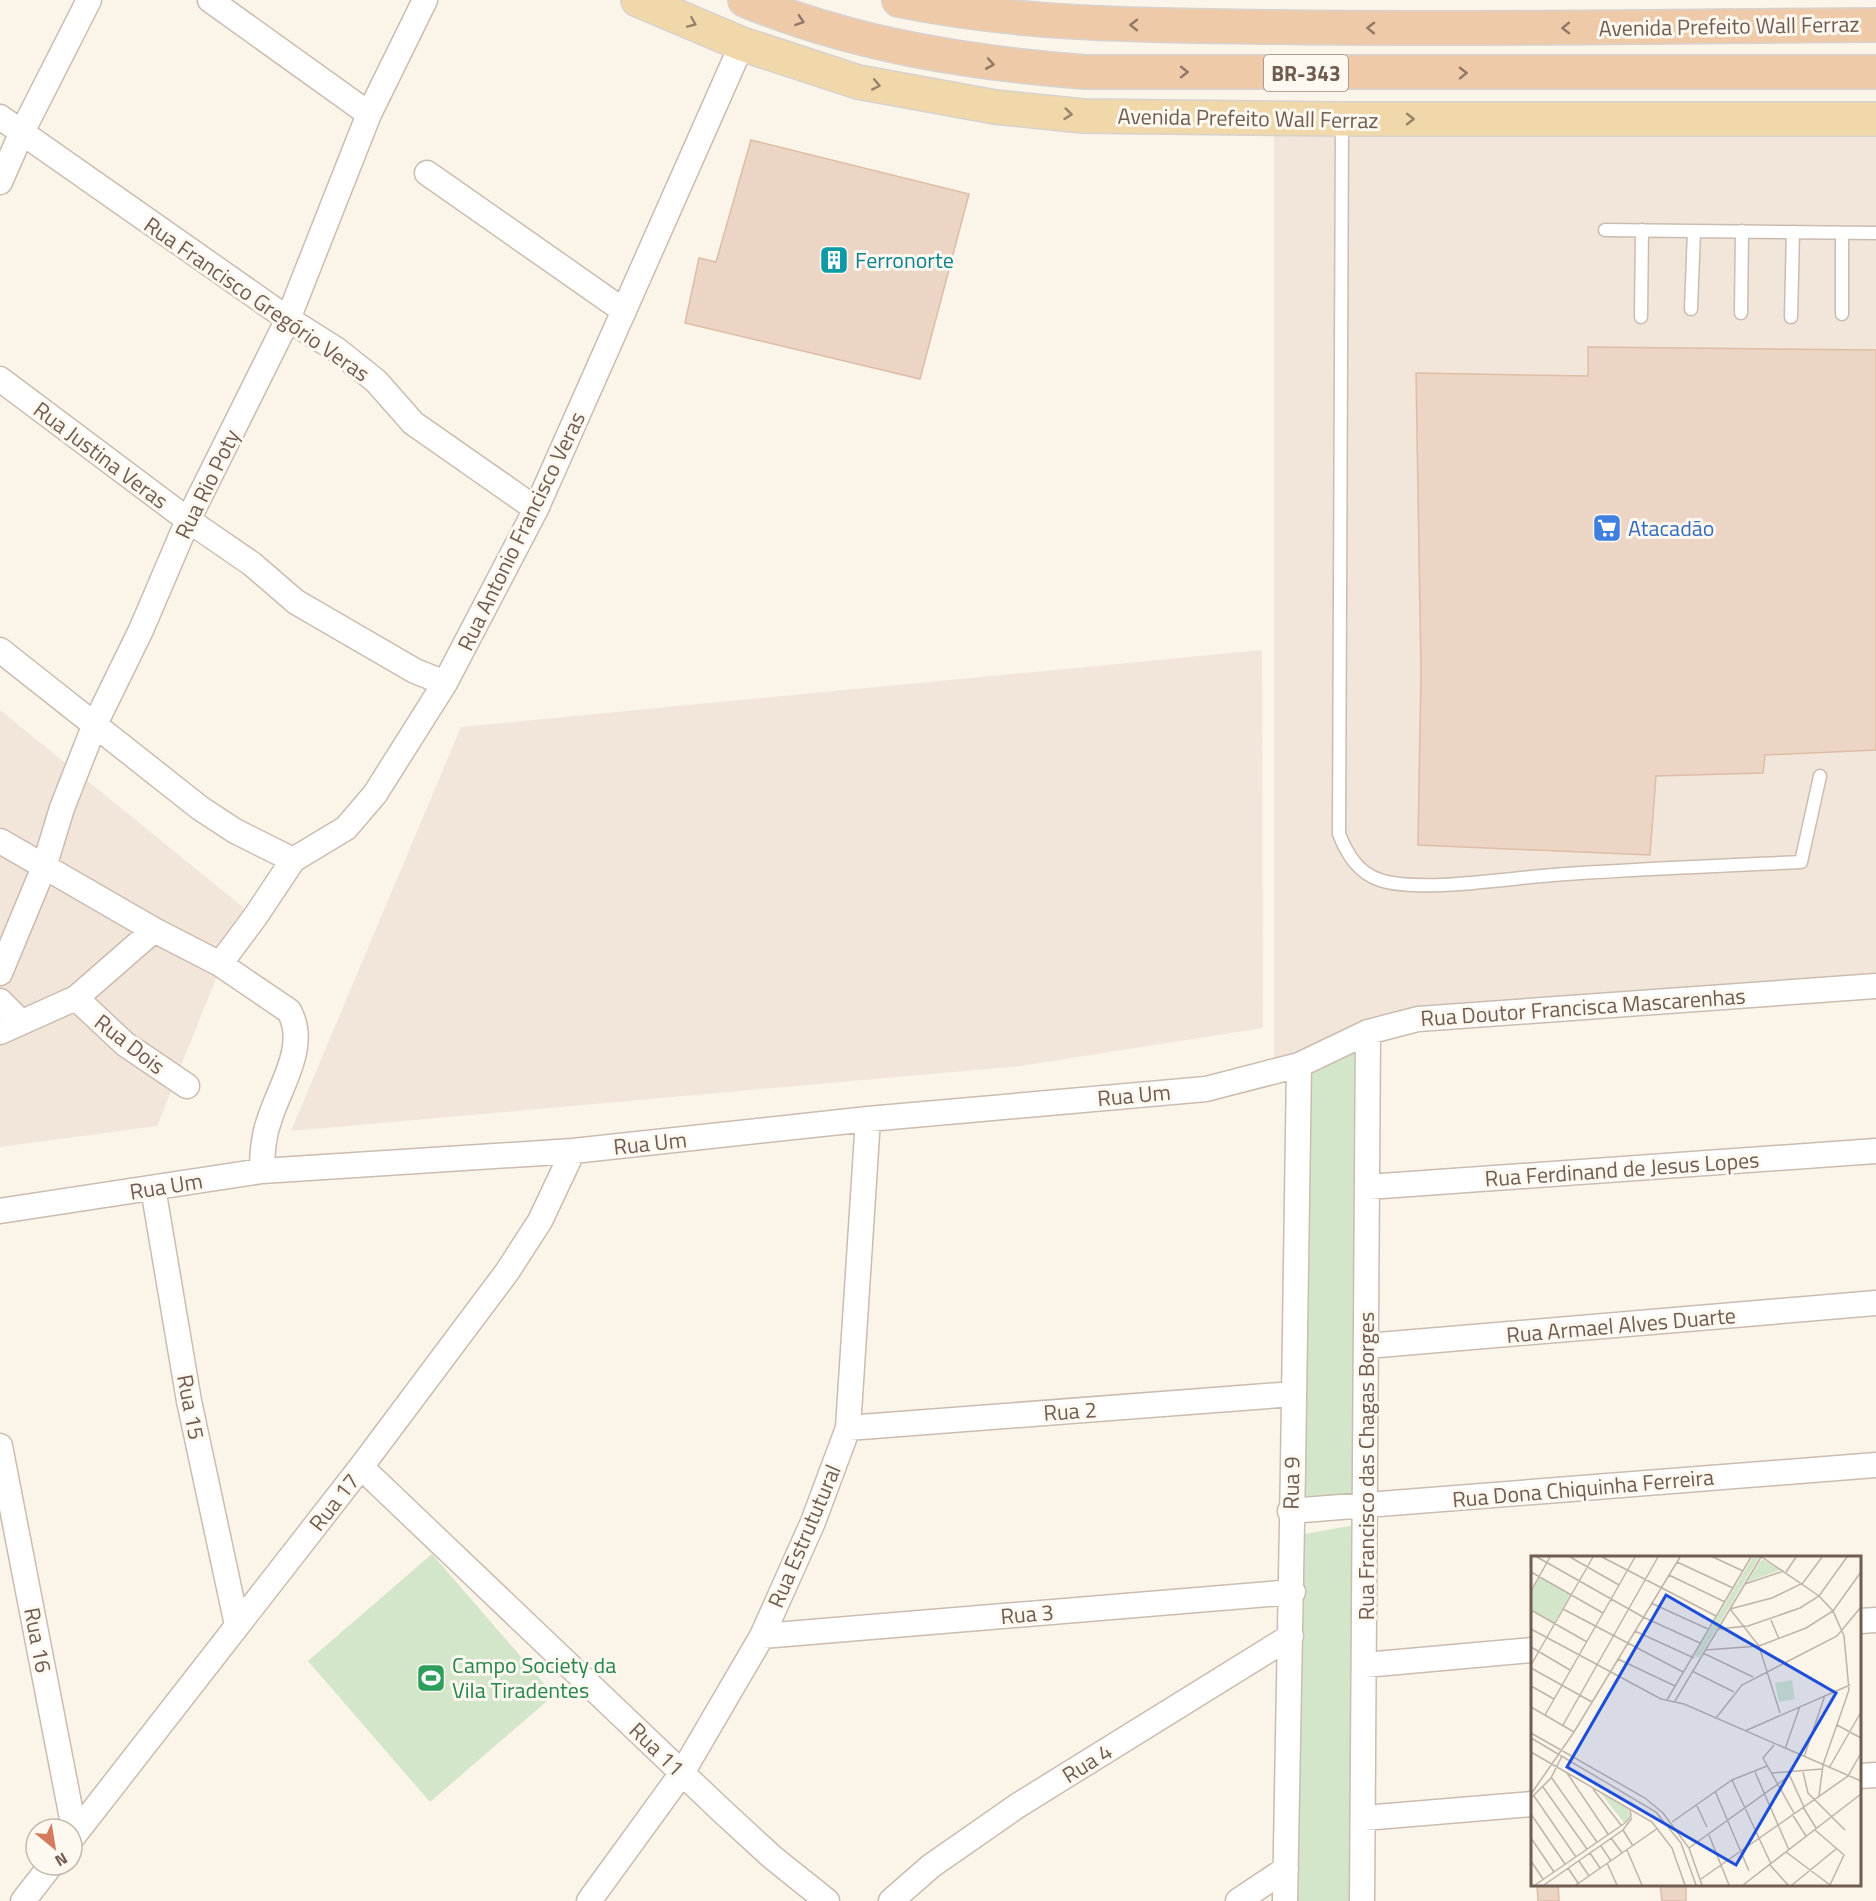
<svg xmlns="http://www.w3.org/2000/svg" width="1876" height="1901" viewBox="0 0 1876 1901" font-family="'Titillium Web',sans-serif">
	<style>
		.residential { fill: #f1e6d9 }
		.green { fill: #d4e6c9 }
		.building { fill: #ecd5c4; stroke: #ddbda7; stroke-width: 1.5 }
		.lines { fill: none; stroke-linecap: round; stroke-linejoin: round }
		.service-casing { stroke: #cbbcb1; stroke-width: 15 }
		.minor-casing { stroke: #cbbcb1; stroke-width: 27 }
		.primary-casing { stroke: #d7d2ce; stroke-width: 36 }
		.trunk-casing { stroke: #d7d2ce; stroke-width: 36 }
		.service { stroke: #fff; stroke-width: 12 }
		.minor { stroke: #fff; stroke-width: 24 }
		.primary { stroke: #f0d8aa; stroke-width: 33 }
		.trunk { stroke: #eecaa9; stroke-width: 33 }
		.oneway { stroke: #907866 }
		.oneway2 { stroke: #97826b }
		.labels { text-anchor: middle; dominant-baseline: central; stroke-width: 6; stroke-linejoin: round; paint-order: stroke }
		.shield { fill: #fdf8f0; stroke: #9b8c80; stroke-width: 1.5 }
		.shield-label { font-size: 21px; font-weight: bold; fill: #715d50 }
		.street-label { font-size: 22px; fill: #715d50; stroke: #fdf8f0 }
		.culture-label { font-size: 22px; fill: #0d838f; stroke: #fdf8f0; text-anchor: start }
		.shop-label { font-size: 22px; fill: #366cbe; stroke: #fdf8f0; text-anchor: start }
		.leisure-label { font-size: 22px; fill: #27864d; stroke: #fdf8f0; text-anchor: start }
		.inset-road { fill: none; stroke: #bfb3a7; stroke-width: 1.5 }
		.view { fill: #1d4ed8; fill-opacity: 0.15; stroke: #1d4ed8; stroke-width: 3 }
		.inset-edge { fill: none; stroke: #715d50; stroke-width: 3 }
	</style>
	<rect width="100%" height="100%" fill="#faf4e9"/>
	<!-- residential -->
	<path class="residential" d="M1876 118V986L1418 1019 1274 1073V134Z
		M1262 650 1263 1028 1020 1066 291 1131 461 727Z
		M0 710 244 908 157 1126 0 1147Z"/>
	<!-- green -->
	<path class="green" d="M1358 1049 1356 1496 1296 1502 1303 1079Z
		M1355 1525 1349 1901H1295L1304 1534Z
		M432 1554 554 1695 430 1802 308 1661Z"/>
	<!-- building -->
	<path class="building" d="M751 140 969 194 920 379 685 323 699 258 716 262Z
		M1588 347 1876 350V750L1765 755 1763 773 1656 776 1650 855 1418 845 1421 672 1416 373 1588 376Z
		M1537 1884H1558L1559 1901H1538Z
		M1660 1884H1686V1901H1662Z"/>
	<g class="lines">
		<!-- service casing -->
		<g class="service-casing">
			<path id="service" d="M1342 121 1339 834C1347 854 1358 873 1380 880 1420 893 1509 878 1553 875 1636 869 1718 866 1801 862L1820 776
				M1605 230 1876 233
				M1691 309 1694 231
				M1741 313 1742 231
				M1842 314V233
				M1641 317 1642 230
				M1791 317 1793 232"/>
		</g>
		<!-- minor casing -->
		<g class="minor-casing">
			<path id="minor" d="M210 0 369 114
				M0 117 288 319 337 350 376 381 413 423 536 509
				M427 173 624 311
				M0 182 21 134 89 0
				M0 379 188 520 252 564 296 602 415 671 445 683
				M0 650 200 808 235 831 293 860
				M0 841 154 930 220 964 289 1011C309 1046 279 1087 269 1121 263 1137 262 1154 262 1171
				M220 964 255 917 293 860 346 828 375 794 445 683 536 509 742 44
				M0 973 44 867 62 808 95 724 141 630 188 520 288 319 369 114 425 0
				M76 998 125 1044 187 1086
				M0 1001 21 1022
				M0 1032 76 998 154 930
				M1368 1187 1876 1151
				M153 1188 189 1401 237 1625
				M0 1211 262 1171 573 1151 868 1119 1206 1089 1299 1065 1368 1032 1418 1019 1876 986
				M1367 1346 1876 1303
				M848 1428 1293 1394
				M0 1446 75 1834
				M361 1467 722 1811 772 1857 827 1901
				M1290 1511 1876 1465
				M1860 1621 1876 1620
				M762 1636 1293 1592
				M1365 1665 1532 1650
				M1860 1776 1876 1775
				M1364 1818 1532 1804
				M72 1838 361 1467 507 1272 540 1221 573 1151
				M23 1901 51 1865
				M589 1901 682 1773 762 1636 813 1522 848 1428 868 1119
				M891 1901 931 1866 1017 1806 1291 1636
				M1238 1901 1286 1869
				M1285 1901C1292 1622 1294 1344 1299 1065
				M1362 1901 1368 1032"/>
		</g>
		<!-- primary casing -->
		<g class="primary-casing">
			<path id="primary" d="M638 0 742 44 858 82 995 107 1083 116 1342 119H1876"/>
		</g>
		<!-- trunk casing -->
		<g class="trunk-casing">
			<path id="trunk" d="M745 0C854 45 969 63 1085 72H1876
				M899 0C1024 26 1149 25 1276 27 1476 30 1676 26 1876 25"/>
		</g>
		<!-- service -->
		<use href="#service" class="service"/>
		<!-- minor -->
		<use href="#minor" class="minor"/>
		<!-- primary -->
		<use href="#primary" class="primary"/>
		<!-- trunk -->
		<use href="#trunk" class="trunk"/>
	</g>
	<!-- one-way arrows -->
	<defs><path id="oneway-chevron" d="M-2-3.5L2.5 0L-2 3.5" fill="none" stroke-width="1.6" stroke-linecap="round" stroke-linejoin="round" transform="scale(1.5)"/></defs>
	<g class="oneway">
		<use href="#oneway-chevron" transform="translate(800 21) rotate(19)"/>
		<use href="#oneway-chevron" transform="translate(1134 25) rotate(-179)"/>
		<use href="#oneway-chevron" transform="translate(1371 28) rotate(-179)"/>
		<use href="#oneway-chevron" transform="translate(1566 28) rotate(179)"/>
		<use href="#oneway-chevron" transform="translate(990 64) rotate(10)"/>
		<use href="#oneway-chevron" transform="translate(1184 72)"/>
		<use href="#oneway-chevron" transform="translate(1463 73) rotate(-1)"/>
	</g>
	<g class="oneway2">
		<use href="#oneway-chevron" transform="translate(692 23) rotate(23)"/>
		<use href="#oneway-chevron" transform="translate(876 85) rotate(11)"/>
		<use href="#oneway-chevron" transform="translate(1068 114) rotate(6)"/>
		<use href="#oneway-chevron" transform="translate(1410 119)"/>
	</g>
	<!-- icons -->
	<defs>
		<g id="building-square" transform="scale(1.5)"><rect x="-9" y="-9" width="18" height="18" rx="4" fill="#0f9aa8" stroke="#fdf8f0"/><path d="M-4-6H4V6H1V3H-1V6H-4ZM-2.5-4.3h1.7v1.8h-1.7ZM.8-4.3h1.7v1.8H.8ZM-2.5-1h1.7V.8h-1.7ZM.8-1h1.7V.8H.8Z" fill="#fff"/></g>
		<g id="supermarket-square" transform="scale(1.5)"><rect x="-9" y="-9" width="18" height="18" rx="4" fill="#3f7fe0" stroke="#fdf8f0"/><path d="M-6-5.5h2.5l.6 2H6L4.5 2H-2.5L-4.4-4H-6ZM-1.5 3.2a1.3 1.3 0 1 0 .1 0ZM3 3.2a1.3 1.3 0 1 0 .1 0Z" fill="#fff"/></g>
		<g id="stadium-square" transform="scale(1.5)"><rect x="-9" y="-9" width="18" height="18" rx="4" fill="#2e9e5b" stroke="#fdf8f0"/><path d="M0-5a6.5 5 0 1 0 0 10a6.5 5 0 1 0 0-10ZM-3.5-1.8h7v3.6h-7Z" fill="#fff"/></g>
	</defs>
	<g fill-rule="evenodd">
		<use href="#building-square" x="834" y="260"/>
		<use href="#supermarket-square" x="1607" y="528"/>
		<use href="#stadium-square" x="431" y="1678"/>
	</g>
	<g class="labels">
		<!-- shield labels -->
		<rect class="shield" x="1264" y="55" width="84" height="36" rx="4.5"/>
		<g class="shield-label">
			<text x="1306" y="73">BR-343</text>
		</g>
		<!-- street labels -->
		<g class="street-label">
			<text transform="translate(1729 26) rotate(-1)">Avenida Prefeito Wall Ferraz</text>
			<text transform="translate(1248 118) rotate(1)">Avenida Prefeito Wall Ferraz</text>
			<text transform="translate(257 299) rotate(35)">Rua Francisco Gregório Veras</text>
			<text transform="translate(101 455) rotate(37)">Rua Justina Veras</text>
			<text transform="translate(207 484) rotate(-64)">Rua Rio Poty</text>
			<text transform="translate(521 531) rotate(-64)">Rua Antonio Francisco Veras</text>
			<text transform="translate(1583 1007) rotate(-4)">Rua Doutor Francisca Mascarenhas</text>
			<text transform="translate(130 1044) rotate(38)">Rua Dois</text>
			<text transform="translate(1134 1095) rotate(-5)">Rua Um</text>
			<text transform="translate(650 1143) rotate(-6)">Rua Um</text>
			<text transform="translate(1622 1169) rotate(-4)">Rua Ferdinand de Jesus Lopes</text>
			<text transform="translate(166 1186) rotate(-9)">Rua Um</text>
			<text transform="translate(1621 1325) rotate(-5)">Rua Armael Alves Duarte</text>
			<text transform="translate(191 1407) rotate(79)">Rua 15</text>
			<text transform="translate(1070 1411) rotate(-4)">Rua 2</text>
			<text transform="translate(1366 1466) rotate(-90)">Rua Francisco das Chagas Borges</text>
			<text transform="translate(1291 1483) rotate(-89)">Rua 9</text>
			<text transform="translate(1583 1488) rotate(-5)">Rua Dona Chiquinha Ferreira</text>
			<text transform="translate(334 1502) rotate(-52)">Rua 17</text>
			<text transform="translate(804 1536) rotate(-67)">Rua Estrututural</text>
			<text transform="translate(1027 1614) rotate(-5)">Rua 3</text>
			<text transform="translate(38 1640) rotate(79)">Rua 16</text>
			<text transform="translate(657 1749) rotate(44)">Rua 11</text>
			<text transform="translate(1087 1763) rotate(-32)">Rua 4</text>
		</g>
		<!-- culture labels -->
		<g class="culture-label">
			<text x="855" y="260">Ferronorte</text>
		</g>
		<!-- shop labels -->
		<g class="shop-label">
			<text x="1628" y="528">Atacadão</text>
		</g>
		<!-- leisure labels -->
		<g class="leisure-label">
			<text x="452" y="1665">Campo Society da<tspan x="452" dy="25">Vila Tiradentes</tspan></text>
		</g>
	</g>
	<!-- overview -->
	<g transform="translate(1531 1556)">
		<rect width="330" height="330" fill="#faf4e9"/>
		<path d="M222 1H228L168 102 163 100ZM231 3 250 14 216 26ZM8 21 40 39 23 67 0 53V36ZM261 124 264 143 248 146 244 127ZM69 236 97 252 99 259 93 267Z" fill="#d4e6c9"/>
		<path class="inset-road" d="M6 1 112 61 169 87M39 1 88 29M71 1 185 60M182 1 212 15M231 1 288 40 302 55 313 80 318 134 292 209 288 240M146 6 202 32M0 16 72 57M255 16 265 1M138 19 194 46M214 28 253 15M0 35 19 1M120 47 177 73M32 53 152 116M199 53 228 90 249 157M199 53 241 42 272 27 291 1M0 54 56 86M240 64 248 83M0 73 130 143 153 148 330 225M187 73 217 70 269 52 288 40 316 1M104 75 163 102M0 91 39 114M174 94 228 90 275 72 302 55 330 16M172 97 222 121M87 103 144 130M0 109 62 1M0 112 61 146M161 115 203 136M0 130 23 143M136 144 220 1M144 145 230 1M0 151 43 176M14 159 104 1M185 162 211 129 306 80 330 51M32 169 127 1M306 169 330 182M214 175 319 129M0 177 114 242 132 257 158 292 171 329M0 182 125 256 150 287 165 329M243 189 232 202 263 257M254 193 269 150M0 196 121 266 141 292 154 329M273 201 294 139M298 212 330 156M224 216 258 294M272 216 277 237 314 274M36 217 77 278M240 217 291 213M258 218 273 251M20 221 66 286M201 224 240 308M12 231 56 293M62 233 90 269M184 235 218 315M0 238 43 176 149 1M3 240 45 301M0 242 20 222 31 200M165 248 176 271M272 251 285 272M0 258 34 308M261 258 275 280M141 266 201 224 236 210M92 274 102 290M284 274 313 299 299 329M178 279 198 329M0 282 23 316M80 282 91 297M70 290 80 305M158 292 258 220M96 294 111 329M255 296 299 329M59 297 69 312M0 305 12 323M48 305 58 320M76 307 86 329M239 309 257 329M37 312 47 327M170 323 317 220 330 197M4 329 94 267 100 260 99 253M13 329 92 274 101 262M45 329 127 272M212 329 330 238M261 329 305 293"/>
		<path class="view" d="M135 39 305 137 205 309 36 211Z"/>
		<rect width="330" height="330" class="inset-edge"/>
	</g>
	<!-- north arrow -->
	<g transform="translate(54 1847) rotate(150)"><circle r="28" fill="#fdf8f0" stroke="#c5bab0" stroke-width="1.5"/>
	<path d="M0-4.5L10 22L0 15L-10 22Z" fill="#d47b5e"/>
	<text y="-9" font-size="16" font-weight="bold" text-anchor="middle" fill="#715d50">N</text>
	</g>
</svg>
